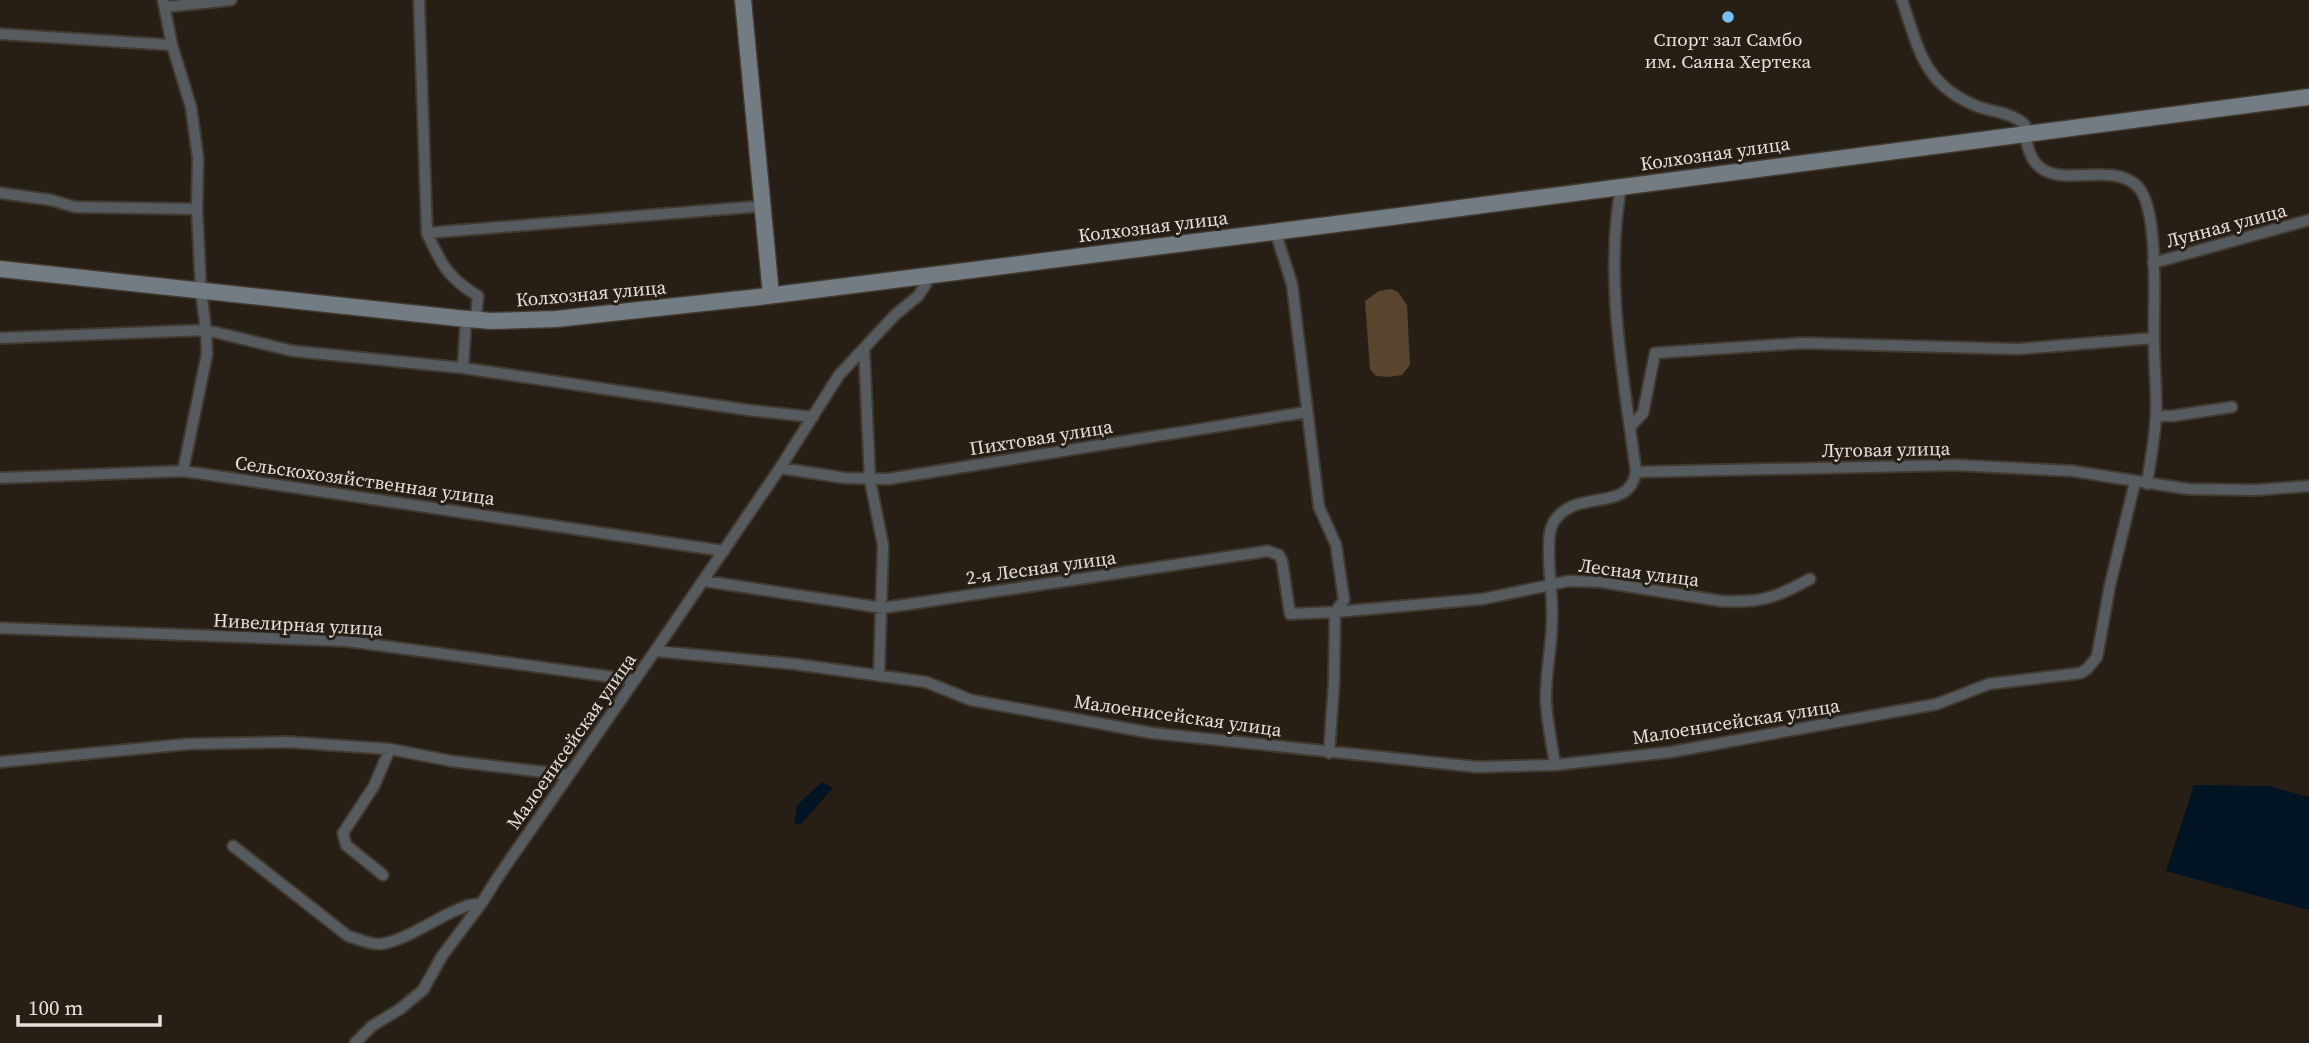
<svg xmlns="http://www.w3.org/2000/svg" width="2309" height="1043" viewBox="0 0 2309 1043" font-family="'Source Serif 4',serif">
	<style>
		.green { fill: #59442d }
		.water { fill: #001424 }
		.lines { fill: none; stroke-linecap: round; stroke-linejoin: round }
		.street-casing { stroke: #423a31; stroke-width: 14 }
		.secondary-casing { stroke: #423a31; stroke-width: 19 }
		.street { stroke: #565b5f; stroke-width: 10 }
		.secondary { stroke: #737c83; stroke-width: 16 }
		.poi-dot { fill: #74c0f6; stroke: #271f16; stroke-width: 2.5 }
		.labels { text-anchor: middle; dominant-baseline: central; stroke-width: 6; stroke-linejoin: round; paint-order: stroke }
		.poi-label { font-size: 19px; fill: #e7e1da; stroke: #271f16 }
		.street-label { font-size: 19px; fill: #e7e1da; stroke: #271f16 }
	</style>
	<rect width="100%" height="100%" fill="#271f16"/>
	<!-- green -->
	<path class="green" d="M1391 289 1398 292 1407 305 1410 365 1402 375 1389 377 1376 376 1370 369 1365 301 1379 291Z"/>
	<!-- water -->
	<path class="water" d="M822 782 833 788 800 825 794 823 797 805Z
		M2194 785 2268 786 2309 797V910L2166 871Z"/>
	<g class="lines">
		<!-- street casing -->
		<g class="street-casing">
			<path id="street" d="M163 0 172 45 191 107 198 158 197 209 201 292 206 330 207 354 183 471
				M419 0 427 233 763 206
				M1902 0C1919 50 1924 86 1979 107 1994 112 2013 113 2025 125 2027 212 2105 152 2138 187 2160 210 2153 308 2154 340 2154 365 2157 390 2156 415 2155 438 2150 462 2147 484
				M165 7 231 0
				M0 34 172 45
				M0 193 51 200 75 207 197 209
				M1275 231 1292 284 1319 507 1336 545 1344 600 1335 612 1334 682 1329 753
				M427 233C441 264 448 278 478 296L476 319
				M2153 263 2309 220
				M0 338 206 330 293 351 463 368 748 410 813 417
				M864 348 870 480 883 545 879 676
				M463 368 466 319
				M2156 416H2172L2232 407
				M1630 427 1643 413 1655 353 1803 343 2018 349 2154 338
				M780 468 845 478 888 479 1307 412
				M1636 472 1955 465 2072 471 2188 489 2256 490 2309 486
				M0 478 183 471 724 551
				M704 581 883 608 1268 551 1279 555 1282 561 1290 614 1335 612 1483 599 1569 581 1601 582 1721 601C1762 603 1775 598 1810 579
				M0 628 347 641 635 680
				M655 651 780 468 839 375 895 315 918 296 926 284V275
				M0 762 188 744 288 742 390 749 451 761 569 775
				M1555 765C1552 744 1547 722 1546 701 1545 674 1552 647 1552 620 1553 599 1549 578 1549 556 1549 544 1548 529 1555 520 1578 488 1629 513 1636 472 1624 380 1604 280 1621 187
				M233 846 348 936C358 939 369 944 380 944 401 942 431 922 450 913 461 908 470 903 481 904
				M383 875 346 845 343 833 374 786 390 749
				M355 1043 372 1026 400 1009 423 990 442 956 481 904 498 877 655 651 794 664 926 682 971 700 1152 733 1477 767 1555 765 1671 752 1937 704 1989 684 2081 673 2088 668 2097 657 2110 585 2135 482"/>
		</g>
		<!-- secondary casing -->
		<g class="secondary-casing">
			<path id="secondary" d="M743 0 771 295
				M0 269 457 318 491 321 556 319 759 297 1407 215 2309 97"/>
		</g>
		<!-- street -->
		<use href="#street" class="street"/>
		<!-- secondary -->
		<use href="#secondary" class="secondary"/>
	</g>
	<!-- markers -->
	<circle class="poi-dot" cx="1728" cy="17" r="7"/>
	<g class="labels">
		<!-- poi labels -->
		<g class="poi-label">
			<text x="1728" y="39">Спорт зал Самбо<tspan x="1728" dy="22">им. Саяна Хертека</tspan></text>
		</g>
		<!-- street labels -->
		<g class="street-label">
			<text transform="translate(1715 153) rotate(-8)">Колхозная улица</text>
			<text transform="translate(2226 225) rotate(-15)">Лунная улица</text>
			<text transform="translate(1153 226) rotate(-7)">Колхозная улица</text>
			<text transform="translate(591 293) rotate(-5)">Колхозная улица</text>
			<text transform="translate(1041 437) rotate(-9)">Пихтовая улица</text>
			<text transform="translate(1886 449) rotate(-1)">Луговая улица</text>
			<text transform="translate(365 480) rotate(8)">Сельскохозяйственная улица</text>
			<text transform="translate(1041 567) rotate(-8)">2-я Лесная улица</text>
			<text transform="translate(1639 572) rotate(7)">Лесная улица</text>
			<text transform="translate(298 624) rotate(3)">Нивелирная улица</text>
			<text transform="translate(1178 715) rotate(8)">Малоенисейская улица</text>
			<text transform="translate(1736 721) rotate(-9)">Малоенисейская улица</text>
			<text transform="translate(571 741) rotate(-55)">Малоенисейская улица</text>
		</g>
	</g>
	<!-- scale -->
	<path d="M18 1015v10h142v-10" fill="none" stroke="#e7e1da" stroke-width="3.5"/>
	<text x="28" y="1015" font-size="21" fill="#e7e1da" stroke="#271f16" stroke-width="5" paint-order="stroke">100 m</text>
</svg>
